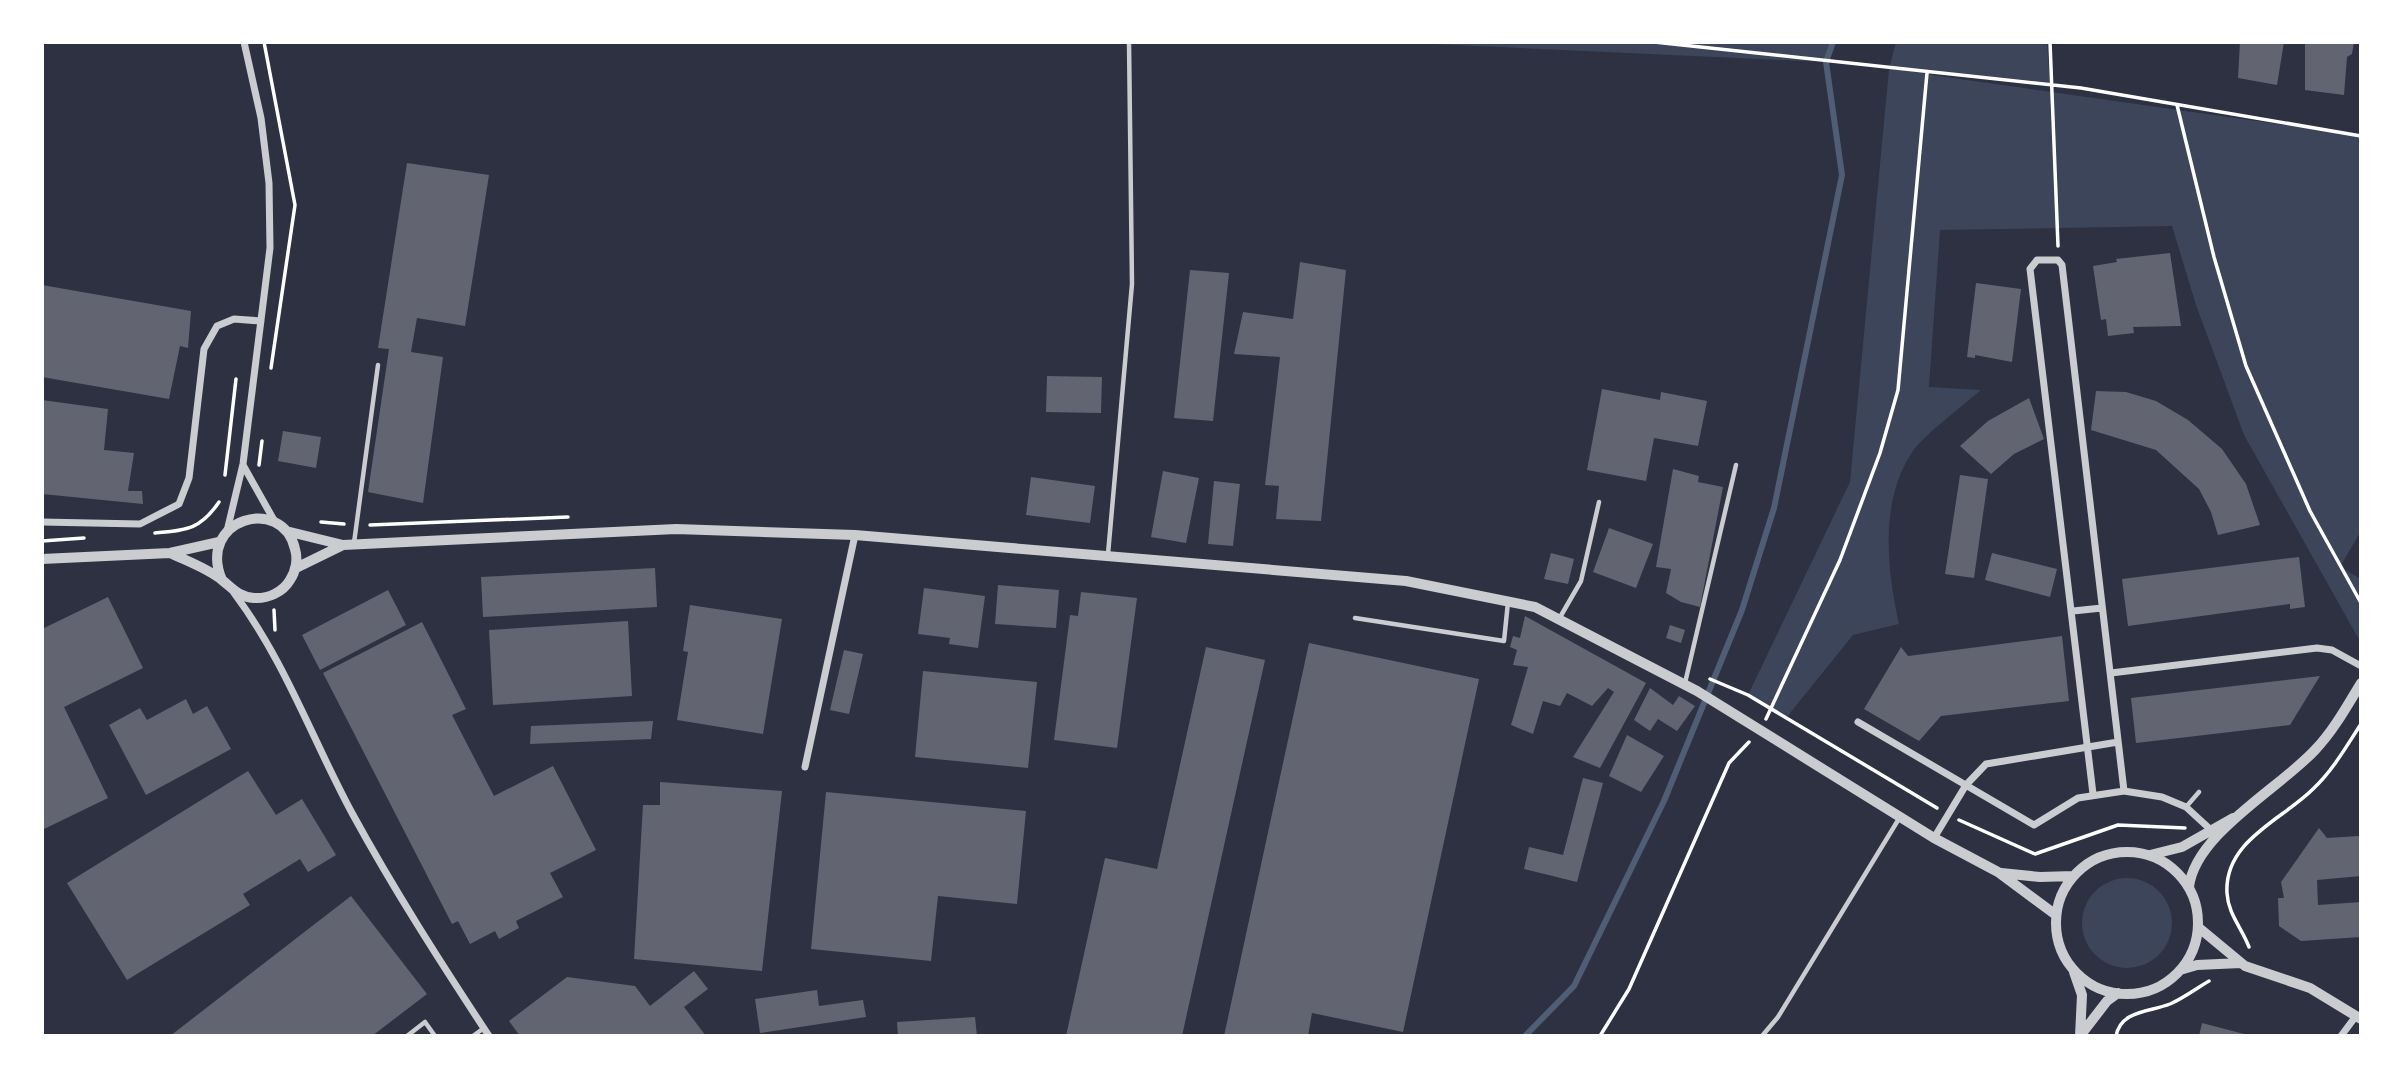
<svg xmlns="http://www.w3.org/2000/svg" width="2403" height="1078" viewBox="0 0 2403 1078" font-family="'Noto Sans',sans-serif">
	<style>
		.green { fill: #3c4559 }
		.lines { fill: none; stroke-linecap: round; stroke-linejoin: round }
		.stream { stroke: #4f5d75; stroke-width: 6 }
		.building { fill: #626471 }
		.path { stroke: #fff; stroke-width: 3.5 }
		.service { stroke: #caccd0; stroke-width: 4.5 }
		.minor { stroke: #caccd0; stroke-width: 7 }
		.tertiary { stroke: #caccd0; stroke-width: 10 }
	</style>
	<rect width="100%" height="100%" fill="#2d3142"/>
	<!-- green -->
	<path class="green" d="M1389 42H1832L1826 62Z
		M1896 42H2047L2050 85 1918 73 2361 136V531L2340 567 2361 579V643L2244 435 2196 305 2172 226 1940 230 1929 387 1981 390C1963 406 1926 433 1913 451 1879 500 1887 570 1899 624L1853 635 1786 718 1748 695 1850 482 1889 69Z
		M2082 923a45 45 0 1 1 90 0a45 45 0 1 1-90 0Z"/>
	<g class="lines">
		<!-- stream -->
		<path class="stream" d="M1525 1036 1574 986 1664 801 1742 610 1774 508 1842 175 1826 62 1833 42"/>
	</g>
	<!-- building -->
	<path class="building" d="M2240 42H2284L2277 85 2238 78Z
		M2305 42H2354L2352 54 2347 57 2344 95 2305 90Z
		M407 163 489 175 465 326 417 318 411 352 443 357 423 503 368 492 389 349 378 348Z
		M2170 253 2181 326 2133 327 2134 333 2108 336 2106 319 2101 320 2093 266 2117 262 2116 259Z
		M1300 262 1346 270 1321 521 1276 519 1279 486 1265 485 1280 357 1234 354 1243 312 1293 319Z
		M1190 270 1229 273 1213 421 1174 418Z
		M1976 283 2021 289 2012 362 1975 355V358L1967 357Z
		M42 285 191 311 188 348 180 346 169 399 42 377Z
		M1047 376 1102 377 1101 413 1046 412Z
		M1602 389 1660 400 1661 392 1707 401 1698 446 1654 438 1646 481 1587 470Z
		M2096 391 2126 392 2156 401 2188 420 2222 449 2246 484 2260 525 2218 535 2211 512 2199 489 2156 450 2091 430Z
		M2029 398 2044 439 2014 454 1991 474 1960 446 1988 421Z
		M42 400 108 409 104 450 134 453 128 491H142L143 504 42 494Z
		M283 431 321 437 316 468 278 461Z
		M1673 469 1699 476 1698 482 1723 487 1700 607 1681 602 1666 593 1671 569 1656 567Z
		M1163 471 1199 478 1186 543 1151 537Z
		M1960 475 1988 479 1974 578 1945 574Z
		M1031 477 1095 486 1090 523 1026 515Z
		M1214 481 1240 484 1233 546 1208 544Z
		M1609 528 1653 544 1636 588 1593 572Z
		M1551 553 1574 559 1568 584 1544 579Z
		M1992 553 2057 569 2050 597 1985 580Z
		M2299 557 2305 607 2290 609V604L2128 626 2122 579Z
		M655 568 657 607 483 617 481 577Z
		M998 585 1059 590 1056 628 995 624Z
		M924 588 985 596 978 648 949 644 950 638 918 634Z
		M388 590 406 625 320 670 302 635Z
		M1081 592 1137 598 1117 748 1054 740 1070 615 1078 616Z
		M108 597 143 668 64 707 108 798 42 830V629Z
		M690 605 782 619 763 734 677 720 688 652 683 651Z
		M1525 616 1646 683 1600 768 1573 757 1614 692 1608 688 1592 706 1567 693 1560 706 1543 701 1533 734 1511 725 1528 667 1513 665 1517 650 1510 647 1513 636 1520 638Z
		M628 621 632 696 493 705 489 630Z
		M422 622 466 709 452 715 494 796 553 766 596 850 550 873 563 897 516 921 519 928 499 939 495 931 470 944 458 921 452 924 323 673Z
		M1670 625 1685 630 1681 643 1666 638Z
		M2062 636 2069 701 1941 716 1919 741 1864 709 1901 647 1908 656Z
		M1309 643 1479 679 1403 1032 1312 1013 1308 1036H1224Z
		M1206 647 1265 660 1182 1036H1066L1105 858 1157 869Z
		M844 650 863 654 849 714 830 710Z
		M923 671 1037 682 1028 768 915 757Z
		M2320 676 2290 725 2136 743 2131 698Z
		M1650 688 1673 705 1679 696 1695 706 1677 731 1658 719 1650 731 1634 720Z
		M186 699 193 714 207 706 231 749 146 795 109 725 140 708 147 720Z
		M653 721 651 739 530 744 531 726Z
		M1627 735 1664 756 1641 792 1609 776Z
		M248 771 276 815 302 799 336 855 308 872 300 859 243 894 250 905 127 980 67 883Z
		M1583 778 1603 783 1577 882 1524 869 1529 847 1563 855Z
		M660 782 782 791 762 971 634 959 643 805H660Z
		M826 792 1026 811 1017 904 938 896 931 961 811 949Z
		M2319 828 2327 838 2359 836 2361 876 2317 880 2318 905 2361 902V937L2301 941 2279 926 2278 898H2284L2281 882Z
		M351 896 427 994 372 1036H170Z
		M694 971 708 989 684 1007 706 1036H520L509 1021 567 977 635 986 650 1006Z
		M817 990 819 1006 863 1000 866 1017 760 1033 755 999Z
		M975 1017 977 1036H898L897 1022Z
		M2202 1023 2248 1035V1036H2199Z"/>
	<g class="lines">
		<!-- path -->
		<path class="path" d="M264 42 295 205 271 368
			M1654 42 2081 88 2361 136
			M2050 42 2058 246
			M2177 105 2214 257 2246 366 2310 511 2361 603
			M259 465 262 441
			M225 475 236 379
			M321 522 344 524
			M370 525 568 517
			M155 533C186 530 200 530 219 502
			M42 541 84 538
			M274 610 275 630
			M1710 679 1748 695 1937 808
			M1766 719 1840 560 1880 453 1898 390 1927 73
			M1959 820 2035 854 2118 825 2185 828
			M2249 947C2242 928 2228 914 2227 893 2224 841 2282 820 2313 789 2333 770 2346 747 2361 724
			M1600 1036 1629 989 1729 763 1749 742
			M2116 1036C2121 1010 2150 1012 2170 1004 2184 998 2197 988 2209 981"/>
		<!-- service -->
		<path class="service" d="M354 543 378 365
			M1108 554 1132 284 1129 42
			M1355 618 1504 641 1508 602
			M1559 619 1581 581 1599 502
			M1685 683 1736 465
			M2186 807 2199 792
			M407 1036 425 1022 435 1036
			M473 1036 484 1028
			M1762 1036 1778 1017 1900 817"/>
		<!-- minor -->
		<path class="minor" d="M243 465 275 522
			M42 522 140 524 179 504 189 478 204 349 217 326 234 319 261 321
			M227 531 243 464 270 248 269 183 261 118 244 42
			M234 593C285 661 312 739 352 813 394 890 441 963 489 1036
			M2073 611 2102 608
			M2111 673 2317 648 2332 650 2361 666
			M1858 722 2034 825 2078 798 2124 791 2162 797 2186 807 2211 830
			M805 767 855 535
			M2093 794 2030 269 2037 260H2058L2062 265 2124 791
			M1934 838 1966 785 1986 764 2118 742
			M2341 1036 2356 1016"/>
		<!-- tertiary -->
		<path class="tertiary" d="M286 531 343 545
			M170 553C187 561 207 568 222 580 233 589 239 597 254 598 268 599 283 592 290 580 296 571 298 559 295 549 282 494 196 519 222 580
			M42 559 170 553 219 542
			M296 568 343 545 676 529 855 535 1406 581 1535 607 1697 691 1934 838 1998 872 2056 915
			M2056 923a71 71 0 1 1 142 0a71 71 0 1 1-142 0Z
			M2150 855 2182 847 2233 818
			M2001 873 2040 877 2073 876
			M2189 887C2195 834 2280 788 2315 750 2334 730 2347 706 2361 683
			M2198 927 2245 966 2310 988 2361 1019
			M2180 970 2197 965 2241 963
			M2074 972 2082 995 2080 1036
			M2080 1036 2107 1001 2118 993"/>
	</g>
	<!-- border -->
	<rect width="2403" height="1078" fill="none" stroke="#ffffff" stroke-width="88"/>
</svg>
